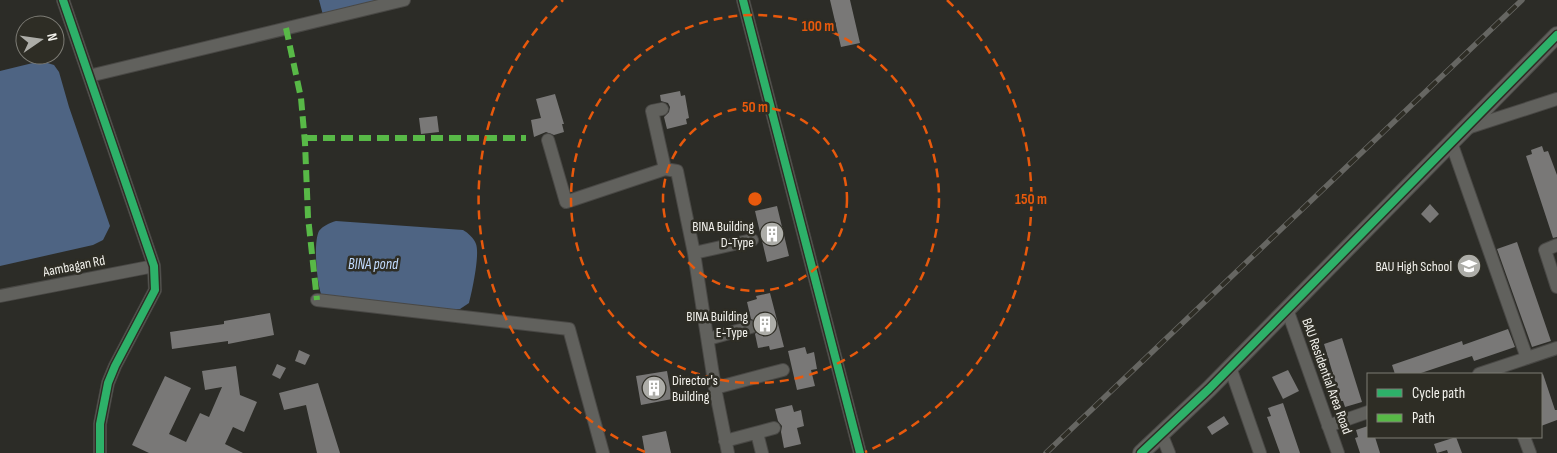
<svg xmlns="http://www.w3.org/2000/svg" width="1557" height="453" viewBox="0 0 1557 453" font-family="'Sofia Sans Condensed',sans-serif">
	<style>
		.water { fill: #4e6483 }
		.building { fill: #797877 }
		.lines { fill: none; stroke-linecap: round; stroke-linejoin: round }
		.minor-casing { stroke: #494845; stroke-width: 14 }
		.tertiary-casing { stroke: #494845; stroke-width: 18 }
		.minor { stroke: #61615d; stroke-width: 12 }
		.tertiary { stroke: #61615d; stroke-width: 16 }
		.rail-casing { stroke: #666662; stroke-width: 5.5 }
		.rail { stroke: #2e2d25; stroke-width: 4; stroke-dasharray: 11; stroke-linecap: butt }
		.quiet { stroke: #58b947; stroke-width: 6; stroke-dasharray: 12 6; stroke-linecap: butt }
		.cycleway-casing { stroke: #2e2d25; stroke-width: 11 }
		.cycleway { stroke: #2db169; stroke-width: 8 }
		.ring { fill: none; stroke: #e8590c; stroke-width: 2.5; stroke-dasharray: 9 6 }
		.labels { text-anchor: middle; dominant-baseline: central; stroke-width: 5; stroke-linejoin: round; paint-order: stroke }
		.poi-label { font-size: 14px; fill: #f3f2ed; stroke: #2e2d25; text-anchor: end }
		.street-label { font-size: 14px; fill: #f3f2ed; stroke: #2e2d25 }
		.water-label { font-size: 15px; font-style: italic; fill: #c2dbfe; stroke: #2e2d25 }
		.centre { fill: #e8590c; stroke: #2e2d25; stroke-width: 2.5 }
		.ring-label { font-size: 15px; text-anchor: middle; font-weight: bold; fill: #e8590c; stroke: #2e2d25; stroke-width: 5; stroke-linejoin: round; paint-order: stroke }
	</style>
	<rect width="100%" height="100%" fill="#2c2c27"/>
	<!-- water -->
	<path class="water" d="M319 0H396L323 15Z
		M41 61 54 65 59 72 69 107 110 226 103 240 93 245 0 266V71Z
		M336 221 463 230C468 233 474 238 476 244 480 254 472 292 469 303L460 309H451L339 302 321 294C317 282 313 243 319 231 323 226 329 223 336 221Z"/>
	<!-- building -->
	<path class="building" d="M830 0H850L860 43 841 47Z
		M680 91 681 96 685 95 689 118 686 119 687 124 667 129 664 117 669 112 670 107 668 103 661 101 660 95Z
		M555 94 564 124H562L564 132 554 135 546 132 534 137 531 120 541 118 536 99Z
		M437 116 439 132 421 134 419 118Z
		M1542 146 1544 152 1548 151 1557 175V237L1553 238 1526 156 1532 154 1531 150Z
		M1430 204 1439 214 1430 223 1421 214Z
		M777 206 789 256 767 262 755 211Z
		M1517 242 1551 341 1532 347 1497 249Z
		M770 293 784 347 770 350 769 346 758 348 755 334 759 329V325L756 321 751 319 747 302 757 299 756 296Z
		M270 313 274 335 228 344V341L172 349 170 332 224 324V321Z
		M1508 329 1515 347 1474 361 1472 356 1418 374H1395L1392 365 1462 341 1463 345Z
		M1342 338 1362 402 1345 407 1343 401H1341L1324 344Z
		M805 347 807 354 814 352 817 369 811 370 815 386 797 390 788 351Z
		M299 350 310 355 305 365 295 361Z
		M277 364 286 368 280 379 272 375Z
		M236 366 240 395 257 402 244 432 233 427 225 444 243 453H149L132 445 165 376 191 388 169 434 186 442 200 413 209 417 222 387 205 390 202 371Z
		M1288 370 1299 391 1283 399 1272 377Z
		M667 371 672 399 641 405 636 376Z
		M1543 374 1555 410H1557V420L1541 426V375Z
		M318 383 340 453H317L306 405 284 410 279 393Z
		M1283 403 1300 453H1280L1267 417 1271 416 1268 408Z
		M792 405 794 412 801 410 804 426 797 428 801 444 784 448 781 432 782 426 778 421 775 409Z
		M1224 416 1229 424 1212 435 1207 427Z
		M1368 426V437H1375L1380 453H1360L1355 438 1358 437 1356 430Z
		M666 431 671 453H645L642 436Z
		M1456 437 1462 453H1448L1447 450 1437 453 1434 444Z"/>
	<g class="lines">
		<!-- minor casing -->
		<g class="minor-casing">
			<path id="minor" d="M63 0 154 266 155 290 115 366 108 383 100 424V453
				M743 0 860 453
				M89 76 404 0
				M662 109 652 111 665 169
				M1467 128 1557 99
				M548 140 566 202 665 169 677 171 694 253 715 388 728 453
				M1451 142 1527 358
				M1557 245 1545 250 1557 287
				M694 253 752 240
				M0 296 154 266
				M317 300 569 329 603 453
				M1287 309 1338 453
				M708 339 751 327
				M1230 367 1260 453
				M1479 374 1557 348
				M715 388 783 370
				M1328 426 1368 412
				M757 433 762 453
				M1161 433 1169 453
				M1524 437 1530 453
				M725 441 774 428"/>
		</g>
		<!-- tertiary casing -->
		<g class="tertiary-casing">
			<path id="tertiary" d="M1141 453 1209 389 1557 35"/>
		</g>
		<!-- minor -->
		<use href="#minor" class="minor"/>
		<!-- tertiary -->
		<use href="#tertiary" class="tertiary"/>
		<!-- rail casing -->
		<g class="rail-casing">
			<path id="rail" d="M1046 453 1522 0"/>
		</g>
		<!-- rail -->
		<use href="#rail" class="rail"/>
		<!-- quiet -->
		<path class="quiet" d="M286 28 301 98 305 143 308 217 317 300
			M305 138H526"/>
		<!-- cycleway casing -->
		<g class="cycleway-casing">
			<path id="cycleway" d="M63 0 154 266 155 290 115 366 108 383 100 424V453
				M743 0 860 453
				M1141 453 1209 389 1557 35"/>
		</g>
		<!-- cycleway -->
		<use href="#cycleway" class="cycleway"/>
	</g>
	<!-- distance rings -->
	<g class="ring">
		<circle cx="755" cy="199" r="92"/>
		<circle cx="755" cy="199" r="184"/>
		<path d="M645 452A276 276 0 0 1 563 0M947 0A276 276 0 0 1 865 452"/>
	</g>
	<!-- icons -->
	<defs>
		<g id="building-disc" transform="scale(1.25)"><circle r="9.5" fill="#adada8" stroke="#2e2d25"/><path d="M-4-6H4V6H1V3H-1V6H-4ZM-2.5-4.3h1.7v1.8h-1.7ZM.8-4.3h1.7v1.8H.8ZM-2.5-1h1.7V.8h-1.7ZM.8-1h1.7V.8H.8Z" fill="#fff"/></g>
		<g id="school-disc" transform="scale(1.25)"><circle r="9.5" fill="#adada8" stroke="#2e2d25"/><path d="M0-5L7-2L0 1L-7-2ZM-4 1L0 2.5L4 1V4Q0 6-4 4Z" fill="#fff"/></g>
	</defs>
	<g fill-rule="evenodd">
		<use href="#building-disc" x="772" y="234"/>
		<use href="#school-disc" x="1469" y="266"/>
		<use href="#building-disc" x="765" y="324"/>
		<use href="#building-disc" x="654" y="388"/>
	</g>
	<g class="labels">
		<!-- poi labels -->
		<g class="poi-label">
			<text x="754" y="226">BINA Building<tspan x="754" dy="16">D-Type</tspan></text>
			<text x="1452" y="266">BAU High School</text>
			<text x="748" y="316">BINA Building<tspan x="748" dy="16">E-Type</tspan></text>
			<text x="672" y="380" text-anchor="start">Director's<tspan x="672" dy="16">Building</tspan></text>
		</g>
		<!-- street labels -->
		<g class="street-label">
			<text transform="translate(74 266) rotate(-11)">Aambagan Rd</text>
			<text transform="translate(1327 376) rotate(70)">BAU Residential Area Road</text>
		</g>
		<!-- water labels -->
		<g class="water-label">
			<text x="373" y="264">BINA pond</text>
		</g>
	</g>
	<circle cx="755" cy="199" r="8" class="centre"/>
	<g class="ring-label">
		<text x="818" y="31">100 m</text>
		<text x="755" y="112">50 m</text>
		<text x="1031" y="204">150 m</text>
	</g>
	<!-- legend -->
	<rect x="1367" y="373" width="175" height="65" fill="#2e2d25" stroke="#7d7c75"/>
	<rect x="1377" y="389" width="25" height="8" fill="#2db169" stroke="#7d7c75"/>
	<text x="1412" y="398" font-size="15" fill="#f3f2ed">Cycle path</text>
	<rect x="1377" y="414" width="25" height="8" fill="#58b947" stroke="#7d7c75"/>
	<text x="1412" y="423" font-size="15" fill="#f3f2ed">Path</text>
	<!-- north arrow -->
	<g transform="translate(40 40) rotate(77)"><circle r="24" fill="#2e2d25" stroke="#7d7c75"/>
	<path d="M0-4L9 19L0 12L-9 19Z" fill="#adada8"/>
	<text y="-8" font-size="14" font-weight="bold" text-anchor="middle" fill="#f3f2ed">N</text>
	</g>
</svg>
